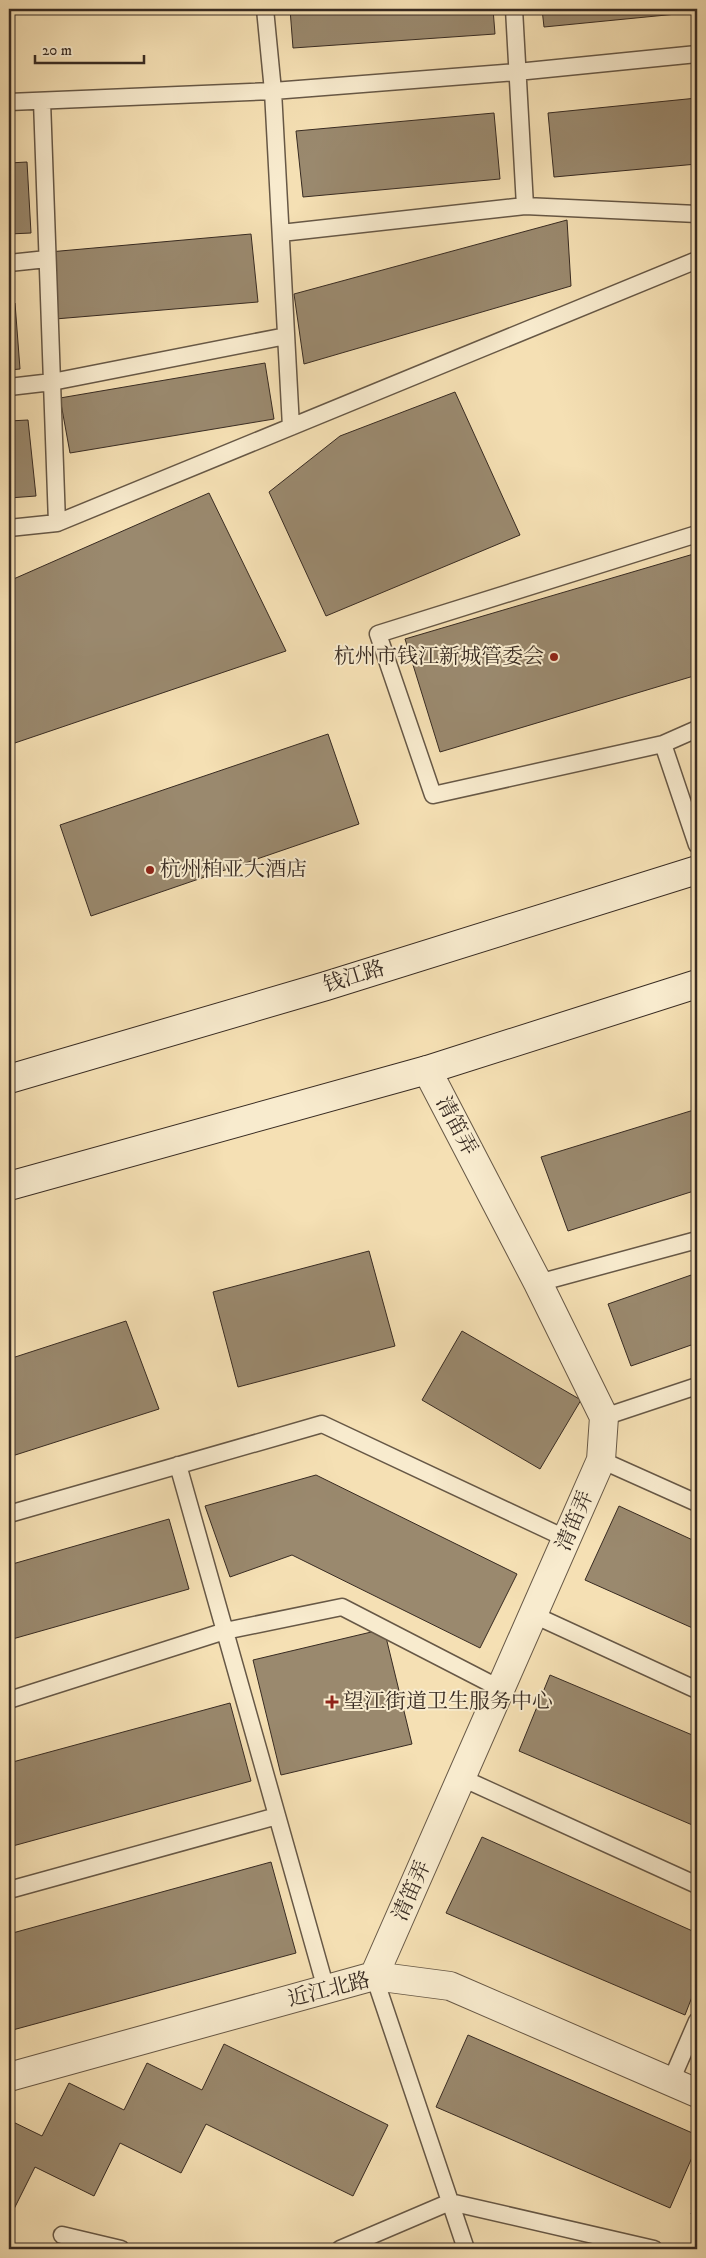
<svg xmlns="http://www.w3.org/2000/svg" width="706" height="2258" viewBox="0 0 706 2258" font-family="'IM FELL DW Pica','Noto Serif SC',serif">
	<style>
		.building { fill: #9a896e; stroke: #382b22 }
		.lines { fill: none; stroke-linecap: round; stroke-linejoin: round }
		.service-casing { stroke: #675846; stroke-width: 19 }
		.minor-casing { stroke: #675846; stroke-width: 30 }
		.secondary-casing { stroke: #382b22; stroke-width: 30 }
		.service { stroke: #f8ebce; stroke-width: 16 }
		.minor { stroke: #f8ebce; stroke-width: 28 }
		.secondary { stroke: #f8ebce; stroke-width: 28 }
		.poi-dot { fill: #8f2418; stroke: #f8ebce; stroke-width: 2 }
		.labels { text-anchor: middle; dominant-baseline: central; stroke-width: 4; stroke-linejoin: round; paint-order: stroke }
		.poi-label { font-size: 21px; fill: #382b22; stroke: #f8ebce; text-anchor: start }
		.street-label { font-size: 21px; fill: #382b22; stroke: #f8ebce }
	</style>
	<rect width="100%" height="100%" fill="#f5e0b4"/>
	<filter id="stains"><feTurbulence type="fractalNoise" baseFrequency=".004" numOctaves="4"/><feColorMatrix values="0 0 0 0 .2 0 0 0 0 .09 0 0 0 0 .02 0 0 0 .5 -.17"/></filter>
	<radialGradient id="worn" r=".72"><stop offset=".6" stop-color="#630" stop-opacity="0"/><stop offset="1" stop-color="#630" stop-opacity=".3"/></radialGradient>
	<!-- building -->
	<path class="building" d="M290 9H493L495 34 293 48Z
		M542 9H697V12L544 27Z
		M697 98V164L554 177 548 113Z
		M494 113 500 179 303 197 296 131Z
		M27 162 31 233 9 234V163Z
		M567 220 571 286 304 364 294 294Z
		M251 234 258 302 55 319 49 252Z
		M9 303H15L20 369 9 370Z
		M265 363 274 419 70 453 60 398Z
		M455 392 520 535 326 616 269 492 340 436Z
		M28 420 36 496 9 498V421Z
		M209 493 286 651 9 745V581Z
		M697 553V675L440 752 405 639Z
		M328 734 359 824 91 916 60 825Z
		M697 1109V1190L568 1231 541 1157Z
		M369 1251 395 1346 238 1387 213 1292Z
		M697 1273V1343L631 1366 608 1304Z
		M126 1321 159 1409 9 1457V1359Z
		M462 1331 581 1400 540 1469 422 1400Z
		M316 1475 517 1574 480 1648 292 1555 230 1577 205 1506Z
		M619 1506 697 1542V1630L585 1580Z
		M169 1519 189 1589 9 1640V1565Z
		M384 1629 412 1744 281 1775 253 1660Z
		M550 1675 697 1737V1827L519 1751Z
		M230 1703 251 1781 9 1847V1763Z
		M482 1837 697 1933V1984L685 2015 446 1913Z
		M271 1862 296 1953 9 2031V1934Z
		M468 2035 697 2135V2146L670 2208 436 2107Z
		M224 2044 388 2125 353 2196 206 2124 181 2173 120 2143 94 2196 35 2167 9 2219V2120L42 2136 69 2083 124 2110 147 2063 202 2090Z
		M697 2199V2217L691 2214Z"/>
	<g class="lines">
		<!-- service casing -->
		<g class="service-casing">
			<path id="service" d="M514 9 525 206
				M42 101 57 523
				M9 102 273 91 265 9
				M281 233 525 206 697 214
				M9 263 47 259
				M9 387 52 382 286 336
				M291 427 273 91 517 72 697 54
				M9 528 57 523 697 260
				M697 534 378 634 433 795 663 744 697 729
				M663 744 697 845
				M538 1283 697 1240
				M604 1417 697 1386
				M601 1460 697 1503
				M178 1465 326 1989
				M9 1514 322 1424 567 1539
				M534 1615 697 1690
				M9 1700 225 1631 342 1607 501 1689
				M462 1778 697 1885
				M9 1890 277 1816
				M374 1976 466 2249
				M671 2081 697 2021
				M62 2235 121 2249
				M340 2249 450 2202 654 2249"/>
		</g>
		<!-- minor casing -->
		<g class="minor-casing">
			<path id="minor" d="M374 1976 601 1460 604 1417 538 1283 427 1070
				M9 2077 374 1976 450 1986 697 2093"/>
		</g>
		<!-- secondary casing -->
		<g class="secondary-casing">
			<path id="secondary" d="M9 1079 326 986 697 870
				M9 1186 427 1070 697 984"/>
		</g>
		<!-- service -->
		<use href="#service" class="service"/>
		<!-- minor -->
		<use href="#minor" class="minor"/>
		<!-- secondary -->
		<use href="#secondary" class="secondary"/>
	</g>
	<!-- markers -->
	<g class="poi-dot">
		<circle cx="554" cy="657" r="5"/>
		<circle cx="150" cy="870" r="5"/>
		<path d="M329.5 1694.5h5v5h5v5h-5v5h-5v-5h-5v-5h5z"/>
	</g>
	<g class="labels">
		<!-- poi labels -->
		<g class="poi-label">
			<text x="544" y="657" text-anchor="end">杭州市钱江新城管委会</text>
			<text x="160" y="870">杭州柏亚大酒店</text>
			<text x="343" y="1702">望江街道卫生服务中心</text>
		</g>
		<!-- street labels -->
		<g class="street-label">
			<text transform="translate(354 977) rotate(-17)">钱江路</text>
			<text transform="translate(456 1126) rotate(62)">清笛弄</text>
			<text transform="translate(575 1521) rotate(-67)">清笛弄</text>
			<text transform="translate(412 1891) rotate(-66)">清笛弄</text>
			<text transform="translate(329 1990) rotate(-14)">近江北路</text>
		</g>
	</g>
	<!-- margin -->
	<rect width="706" height="2258" fill="none" stroke="#f5e0b4" stroke-width="30"/>
	<rect x="10" y="10" width="686" height="2238" fill="none" stroke="#382b22" stroke-width="2.5"/>
	<rect x="15" y="15" width="676" height="2228" fill="none" stroke="#382b22"/>
	<!-- scale -->
	<path d="M35 55v8h109v-8" fill="none" stroke="#382b22" stroke-width="2.5"/>
	<text x="42" y="55" font-size="15" fill="#382b22" stroke="#f8ebce" stroke-width="4" paint-order="stroke">20 m</text>
	<rect width="100%" height="100%" filter="url(#stains)"/>
	<rect width="100%" height="100%" fill="url(#worn)"/>
</svg>
